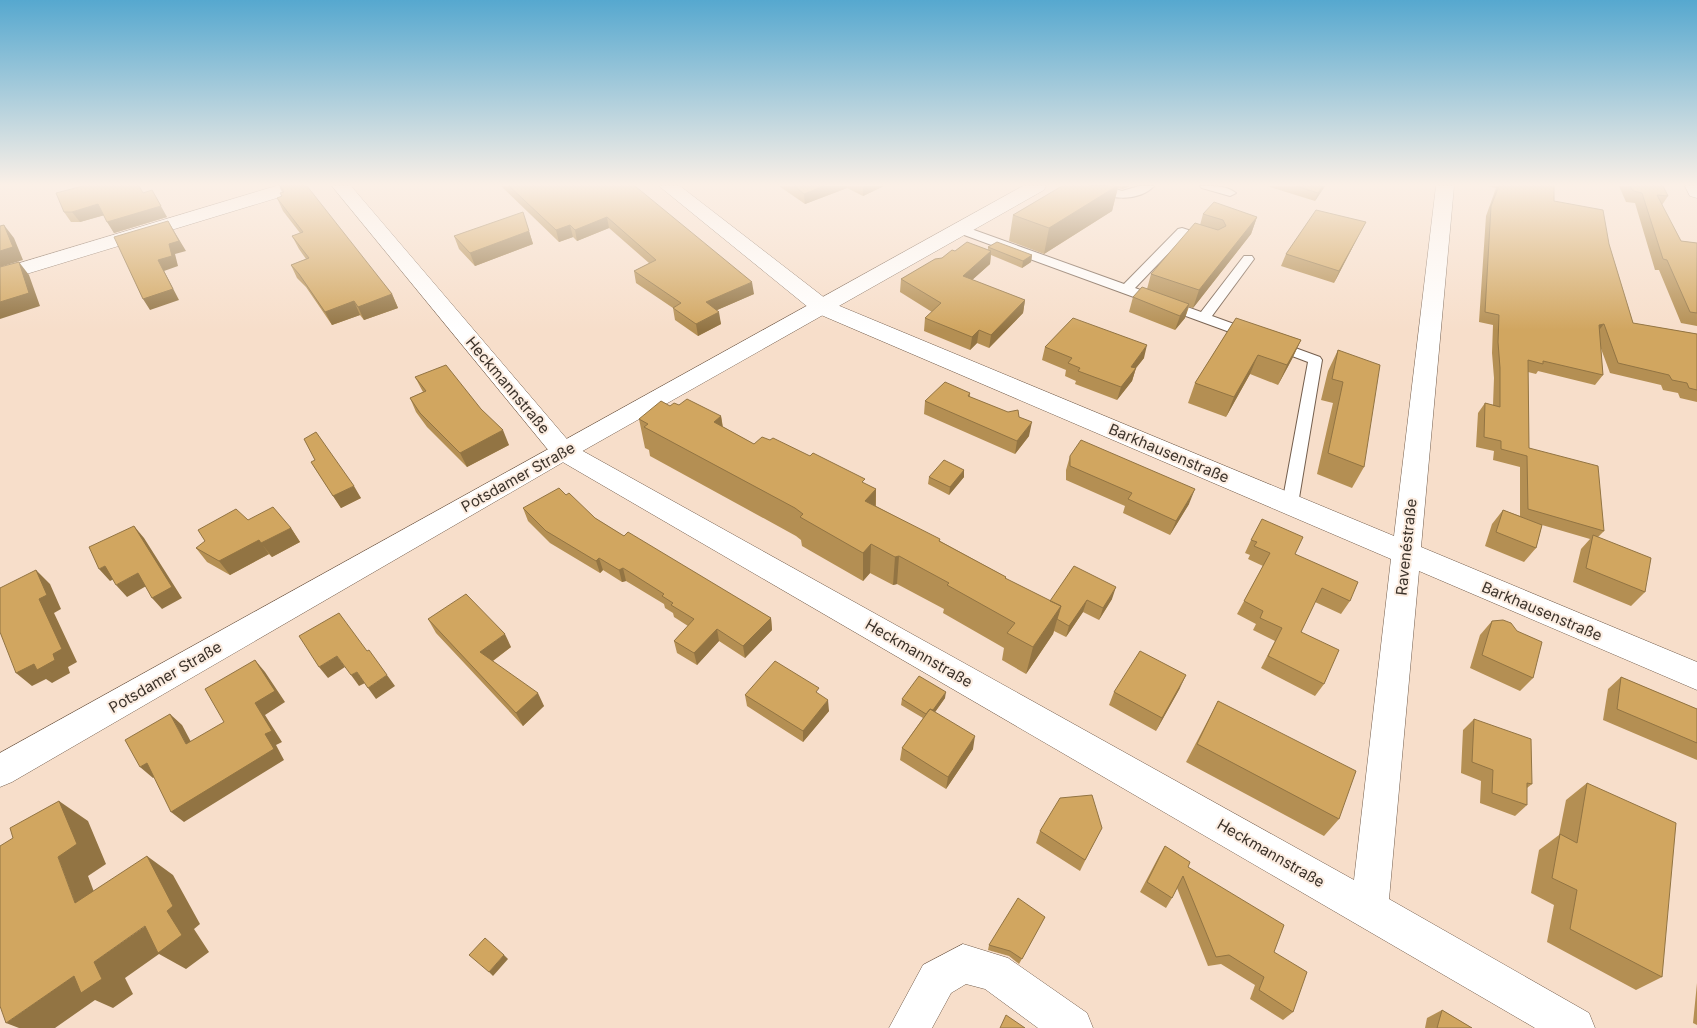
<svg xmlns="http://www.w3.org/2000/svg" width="1697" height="1028" viewBox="0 0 1697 1028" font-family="Inter,sans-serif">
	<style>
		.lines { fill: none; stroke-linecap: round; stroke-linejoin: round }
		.service-casing { stroke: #745e4d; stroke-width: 2 }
		.minor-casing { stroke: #745e4d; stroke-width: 1 }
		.tertiary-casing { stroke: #745e4d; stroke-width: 1 }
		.service { fill: #fff; fill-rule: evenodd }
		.minor { fill: #fff; fill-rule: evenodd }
		.tertiary { fill: #fff; fill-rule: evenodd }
		.wall { fill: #b48f53 }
		.shaded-wall { fill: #927443 }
		.building { fill: #d1a660; stroke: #927443 }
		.labels { text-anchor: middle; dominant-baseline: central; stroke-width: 4; stroke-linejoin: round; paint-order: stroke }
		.street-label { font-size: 15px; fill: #3b322a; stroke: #fcede1 }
	</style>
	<rect width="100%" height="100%" fill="#f7deca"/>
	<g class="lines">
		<!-- service casing -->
		<g class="service-casing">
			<path id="service" d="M1090 186H1106L1122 191 1139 186H1154C1139 202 1105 201 1090 186Z
				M1200 186C1212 186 1226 185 1236 193L1230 196 1202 188Z
				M960 225 1124 284 1178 229 1182 228 1210 237 1212 240 1206 244 1184 237 1135 288 1201 312 1244 256H1252L1254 259 1212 316 1256 332 1258 335 1256 338H1246L956 232 954 229Z
				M1276 341 1320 357 1322 360 1298 504 1296 508 1290 510 1284 508 1282 504 1308 362 1271 348 1269 345Z"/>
		</g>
		<!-- minor casing -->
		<g class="minor-casing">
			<path id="minor" d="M276 186H305L303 190 0 282V269Z
				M332 186H351L572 445 1354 880 1391 559 814 312 659 186H680L830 302 1394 536 1436 186H1454L1421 547 1697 662V690L1419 571 1389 899 1589 1013 1595 1028H1535L554 457Z
				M1685 186H1697V198L1690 196Z
				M963 944 1008 958 1087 1013 1093 1028H1038L985 989 966 984 951 993 932 1028H889L923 965Z"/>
		</g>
		<!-- tertiary casing -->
		<g class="tertiary-casing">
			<path id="tertiary" d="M1023 186H1046L1044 190 572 457 12 782 0 787V753Z"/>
		</g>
		<!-- service -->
		<use href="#service" class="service"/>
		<!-- minor -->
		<use href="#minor" class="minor"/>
		<!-- tertiary -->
		<use href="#tertiary" class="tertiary"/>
	</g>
	<!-- wall -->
	<path class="wall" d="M279 186 392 294 398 308 364 320 360 315 332 325 306 287 297 278 291 265 306 259 299 249 292 236 300 233 283 211 277 198 282 196 280 193 282 192Z
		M501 186H635L754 294 717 310 721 324 698 336 675 320 673 308 636 283 634 271 649 263 609 228 577 241 573 237 559 242Z
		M779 186H884L863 196 847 188 805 204Z
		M1062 186H1130L1122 189 1118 188 1112 211 1044 254 1009 241 1013 215Z
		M1267 186H1325L1315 201Z
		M1487 186H1554V201L1609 244 1633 323 1697 334V402L1680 398 1678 393 1663 390 1661 385 1610 373 1600 346 1603 375 1595 385 1538 371 1536 374 1528 372 1529 448 1604 531 1598 537 1645 592 1631 606 1573 582 1581 549 1590 539 1542 525 1536 548 1524 562 1485 546 1492 524 1503 510 1520 516V467L1493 460 1494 451 1476 447 1478 413 1485 403 1493 405 1494 378 1492 353 1493 325 1479 322 1486 216 1496 188Z
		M1619 186H1663L1668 196 1662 205 1681 241 1697 243V326L1681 323 1659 270H1655L1635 203 1626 202Z
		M143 193 167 217 114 233 104 215 80 222H71L64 212Z
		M1203 214 1257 217 1251 234 1193 308 1189 307 1185 318 1175 330 1129 312 1133 297 1147 289 1151 274 1200 225Z
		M1366 222 1360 233 1334 283 1281 266 1286 254Z
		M529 231 533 244 475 266 459 249 454 236Z
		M988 247 1032 255 1031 262 1022 268 991 255 990 264 972 280 1025 300 1023 313 989 348 977 343 970 350 924 331 925 318 932 312 900 292 901 279 955 251 988 250Z
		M1236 318 1301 340 1292 359 1278 385 1250 374 1226 417 1188 403 1195 383Z
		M1045 347 1144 358 1136 368 1132 381 1117 400 1075 384 1076 381 1065 376 1066 370 1042 360Z
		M1338 350 1364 467 1352 488 1317 474 1333 403 1321 400 1328 371Z
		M415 377 509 445 467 467 427 427 416 412 410 398 423 392Z
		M970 393V397L1019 417 1029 436 1015 454 924 414 925 401Z
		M679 405 721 416 723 427 754 444 865 484 876 489V506L1006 577V579L1050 601 1112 599 1099 620 1083 612 1066 637 1054 631 1053 634 1026 674 1002 660 1004 648 943 613 944 609 897 584 893 585 870 573 863 581 802 546 801 540 796 536 650 456 649 450 645 448 639 419Z
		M1070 456 1189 504 1170 535 1123 513 1125 506 1066 480V470Z
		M311 462 361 498 341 508Z
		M929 477H964L949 495 928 484Z
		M566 495 595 518 624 536 771 618 772 630 745 658 719 641 697 665 677 653 674 641 688 626 674 617 673 613 665 608 664 604 626 581 622 582 603 570 600 573 550 543 528 521 523 508Z
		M248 520 291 528 300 542 272 557 269 554 230 575 207 562 196 548Z
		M1251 540 1295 554 1350 601 1341 614 1315 602 1301 632 1324 684 1315 696 1261 668 1275 641 1253 630 1256 624 1237 614 1263 566 1248 559 1250 555 1245 553Z
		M428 619 511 647 493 661 544 706 523 726 436 633Z
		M1492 621 1533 678 1520 691 1470 668 1480 635Z
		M1621 677 1697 709V760L1603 720 1608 689Z
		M1180 688 1156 731 1109 705 1114 692Z
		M819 694 829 711 803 742 747 706 745 695Z
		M945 698 935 712 973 749 946 789 900 760 902 748 923 718 901 705 902 699Z
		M1218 701 1339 819 1324 836 1186 762 1208 720Z
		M1474 719 1532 784 1527 788V805L1515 816 1480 803 1481 781 1461 773 1463 730Z
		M1587 783 1662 977 1636 990 1547 942 1554 905 1531 893 1539 850 1559 835 1566 800Z
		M1040 831 1096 839 1080 871 1036 843Z
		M1165 846 1188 867 1274 952 1293 1012 1283 1020 1250 999 1255 985 1221 964 1208 966 1177 888 1172 898 1166 908 1140 892 1159 856Z
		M1045 917 1019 964 1009 956 988 950 989 945Z
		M1697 983V1025L1693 1023Z
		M1442 1010 1472 1028H1425L1427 1018Z"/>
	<!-- shaded-wall -->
	<path class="shaded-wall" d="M824 186H847V188L805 204 804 194Z
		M863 186H884L863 196Z
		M1117 186H1118L1112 211 1044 254 1049 228Z
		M1123 186H1130L1122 189Z
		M1323 186H1325L1315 201 1318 193Z
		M152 190 167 217 114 233 107 222Z
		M98 204 105 215 80 222 72 212Z
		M607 217 609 228 577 241 575 230Z
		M1257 217 1251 234 1193 308 1199 290Z
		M168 221 186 251 175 254 178 266 164 271 179 300 150 310 143 299 158 260 169 244Z
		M1366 222 1360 233 1334 283 1339 271Z
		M4 225 14 238 23 260 0 267V251Z
		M570 225 573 237 559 242 556 230Z
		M529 231 533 244 475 266 470 253Z
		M991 251 990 264 962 289 963 276Z
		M1032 255 1031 262 1022 268 1023 261Z
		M19 262 29 275 40 306 0 319V302Z
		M752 282 754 294 708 314 706 302Z
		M392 294 398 308 364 320 358 307Z
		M1025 300 1023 313 989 348 991 335Z
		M354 301 360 315 332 325 325 312Z
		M1189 304 1185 318 1175 330 1180 316Z
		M719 312 721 324 698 336 696 324Z
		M1604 324 1596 334 1599 325Z
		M979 330 977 343 970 350 972 337Z
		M1301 340 1292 359 1278 385 1287 365Z
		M1147 345 1144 358 1136 368 1132 381 1117 400 1121 387 1131 367Z
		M1258 355 1250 374 1226 417 1234 397Z
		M721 416 725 445 714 422Z
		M1032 422 1029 436 1015 454 1017 441Z
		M503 430 509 445 467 467 460 453Z
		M964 470V477L949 495 950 487Z
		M354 486 361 498 341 508 333 496Z
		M876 489 875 518 865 501Z
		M1195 489 1189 504 1170 535 1176 521Z
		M134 526 144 538 182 598 162 609 152 598Z
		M291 528 300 542 272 557 261 543Z
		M259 540 269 554 230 575 219 561Z
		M871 544 870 573 863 581V553Z
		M899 556 897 584 893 585 895 557Z
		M599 558 603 570 600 573 596 561Z
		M105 566 116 578 110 581 99 569Z
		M623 568 626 581 622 582 619 570Z
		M36 570 50 584 61 609 54 613 77 662 68 667 70 673 52 683 46 679 32 686 16 673 39 599Z
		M138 573 148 585 127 597 116 585Z
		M1116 587 1112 599 1099 620 1103 608Z
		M1087 600 1083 612 1066 637 1069 626Z
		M1061 606 1053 634 1026 674 1033 647Z
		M771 618 772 630 745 658 743 646Z
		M717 629 719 641 697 665 694 653Z
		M505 634 511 647 487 665 480 652Z
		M337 656 345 667 328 678 319 667Z
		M255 660 265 672 285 702 265 715 282 742 276 745 284 760 184 822 171 812 265 734 255 703Z
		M357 672 365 683 359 686 351 675Z
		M387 675 395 686 376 699 368 688Z
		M1186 675 1180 688 1156 731 1162 718Z
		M946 692 945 698 928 722 929 715Z
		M538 693 544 706 523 726 516 713Z
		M828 700 829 711 803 742V731Z
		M170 714 182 725 198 755 186 744Z
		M975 736 973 749 946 789 948 777Z
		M147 763 160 774 153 778 140 767Z
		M59 801 88 821 106 864 88 876 105 921 75 903 58 857Z
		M147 856 173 875 200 924 194 929 209 952 186 969 159 954 125 978 133 994 113 1008 95 1000 55 1028H19L6 1023 167 911Z
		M504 955 508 959 493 976 489 972Z"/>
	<!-- building -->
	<path class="building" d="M83 186H139L143 193 152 190 161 206 107 222 98 204 72 212H64L56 193Z
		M280 186H307L392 294 358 307 354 301 325 312 299 274 291 265 309 258 292 236 303 232 277 198 282 196 280 193 284 192Z
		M509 186H635L752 282 706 302 719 312 696 324 673 308 681 303 634 271 656 260 607 217 575 230 570 225 556 230Z
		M794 186H824L804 194Z
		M1062 186H1117L1049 228 1013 215Z
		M1296 186H1323L1318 193Z
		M1499 186H1554V201L1603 210 1609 244 1633 323 1697 334V390L1689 388 1687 383 1672 380 1669 375 1618 363 1604 324 1599 325 1603 375 1543 361V364L1528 360 1529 448 1598 466 1604 531 1528 509 1527 456 1501 449V441L1484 437 1485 403 1500 407V368L1498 342 1499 315 1485 312 1491 206Z
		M1630 186H1663L1668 196 1657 195 1681 241 1697 243V313L1690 312 1667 260 1663 259 1642 193 1633 191Z
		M1214 202 1257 217 1199 290 1151 274 1195 223 1218 230 1226 226 1223 220 1203 214Z
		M1316 210 1366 222 1339 271 1286 254Z
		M523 212 529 231 470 253 454 236Z
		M168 221 179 241 169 244 172 256 158 260 173 289 143 299 114 237Z
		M4 225 13 247 0 251V226Z
		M967 242 991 251 963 276 1025 300 991 335 979 330 972 337 925 318 941 303 901 279 935 259 942 258 952 250 955 251Z
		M997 242 1032 255 1023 261 988 247Z
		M19 262 29 293 0 302V267Z
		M1142 287 1189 304 1180 316 1133 297Z
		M1073 318 1147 345 1131 367 1136 368 1121 387 1078 371 1080 368 1068 363 1072 358 1045 347Z
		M1236 318 1301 340 1287 365 1258 355 1234 397 1195 383Z
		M1338 350 1380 365 1364 467 1328 453 1343 382 1332 379Z
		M446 365 481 409 503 430 460 453 420 413 410 398 426 391 415 377Z
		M945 382 970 393 968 396 1008 412 1018 410 1019 417 1032 422 1017 441 925 401Z
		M687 399 721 416 714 422 754 444 762 437 770 440 773 438 810 456 813 453 865 479 862 482 876 489 865 501 940 539 939 541 1006 577 1005 578 1061 606 1033 647 1007 633 1015 623 947 585 949 583 899 556 895 557 871 544 863 553 800 517 803 514 795 508 644 427 648 424 639 419 661 401 670 406 674 403 679 405Z
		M316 432 354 486 333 496 311 462 315 460 304 439Z
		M1081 440 1195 489 1176 521 1128 499 1132 493 1070 466V456Z
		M944 460 964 470 950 487 929 477Z
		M559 488 566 495 569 493 595 518 624 536 628 532 771 618 743 646 717 629 694 653 674 641 694 619 671 605 673 603 662 596 664 594 623 568 619 570 599 558 596 561 546 531 523 508Z
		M273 507 291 528 261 543 259 540 219 561 196 548 205 541 198 530 236 509 248 520Z
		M1503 510 1542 525 1536 548 1496 532Z
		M1262 519 1303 537 1295 554 1358 582 1350 601 1322 588 1301 632 1339 650 1324 684 1268 656 1282 628 1260 618 1263 611 1244 601 1270 553 1254 546 1257 542 1251 540Z
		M134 526 172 587 152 598 138 573 116 585 105 566 99 569 89 547Z
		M1593 535 1651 558 1645 592 1586 568Z
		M1074 566 1116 587 1103 608 1087 600 1069 626 1057 619 1061 606 1050 601Z
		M36 570 47 595 39 599 62 649 53 654 55 660 37 670 34 664 16 673 0 632V588Z
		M466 594 505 634 480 652 538 693 516 713 428 619Z
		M339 613 367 651 369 650 387 675 368 688 357 672 351 675 337 656 319 667 299 636Z
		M1503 620 1511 623 1517 631 1542 642 1533 678 1482 655 1492 621Z
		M1140 651 1186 675 1162 718 1114 692Z
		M255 660 275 691 255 703 272 731 265 734 274 749 171 812 147 763 140 767 125 740 170 714 186 744 224 722 205 689Z
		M775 661 819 688 816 692 828 700 803 731 745 695Z
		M919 676 946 692 933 710 930 709 926 714 902 699Z
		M1621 677 1697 709V743L1617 709Z
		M1218 701 1356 771 1339 819 1197 744Z
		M930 709 975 736 948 777 902 748Z
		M1474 719 1531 739 1532 784 1527 783V805L1492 793 1493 770 1472 762Z
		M1587 783 1676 823 1662 977 1570 929 1577 890 1552 878 1560 834 1577 843Z
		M1092 795 1102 828 1085 860 1040 831 1060 798Z
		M59 801 77 844 58 857 75 903 147 856 173 906 167 911 182 935 158 953 145 926 94 962 102 979 81 993 74 976 6 1023 0 1006V846L13 838 10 828Z
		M1165 846 1190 862 1188 867 1284 925 1274 952 1307 972 1293 1012 1259 990 1264 977 1229 955 1216 957 1183 876 1172 898 1147 882Z
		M1018 898 1045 917 1022 959 1010 951 989 945Z
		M485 938 504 955 489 972 469 955Z
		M1442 1010 1472 1028H1437Z
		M1006 1015 1025 1028H1000Z"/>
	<!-- sky -->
	<linearGradient id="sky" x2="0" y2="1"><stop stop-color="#56a8cf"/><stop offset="0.56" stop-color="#fbf0e7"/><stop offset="1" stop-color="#fbf0e7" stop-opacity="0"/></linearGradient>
	<rect width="1697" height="330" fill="url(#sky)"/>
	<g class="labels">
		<!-- street labels -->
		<g class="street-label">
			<text transform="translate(508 385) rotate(50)">Heckmannstraße</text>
			<text transform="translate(1169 453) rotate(23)">Barkhausenstraße</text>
			<text transform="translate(518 477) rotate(-29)">Potsdamer Straße</text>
			<text transform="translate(1406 547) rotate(-84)">Ravenéstraße</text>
			<text transform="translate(1542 611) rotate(23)">Barkhausenstraße</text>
			<text transform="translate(919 653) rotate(30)">Heckmannstraße</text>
			<text transform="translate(165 677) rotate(-30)">Potsdamer Straße</text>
			<text transform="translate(1271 853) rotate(30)">Heckmannstraße</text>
		</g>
	</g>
</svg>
